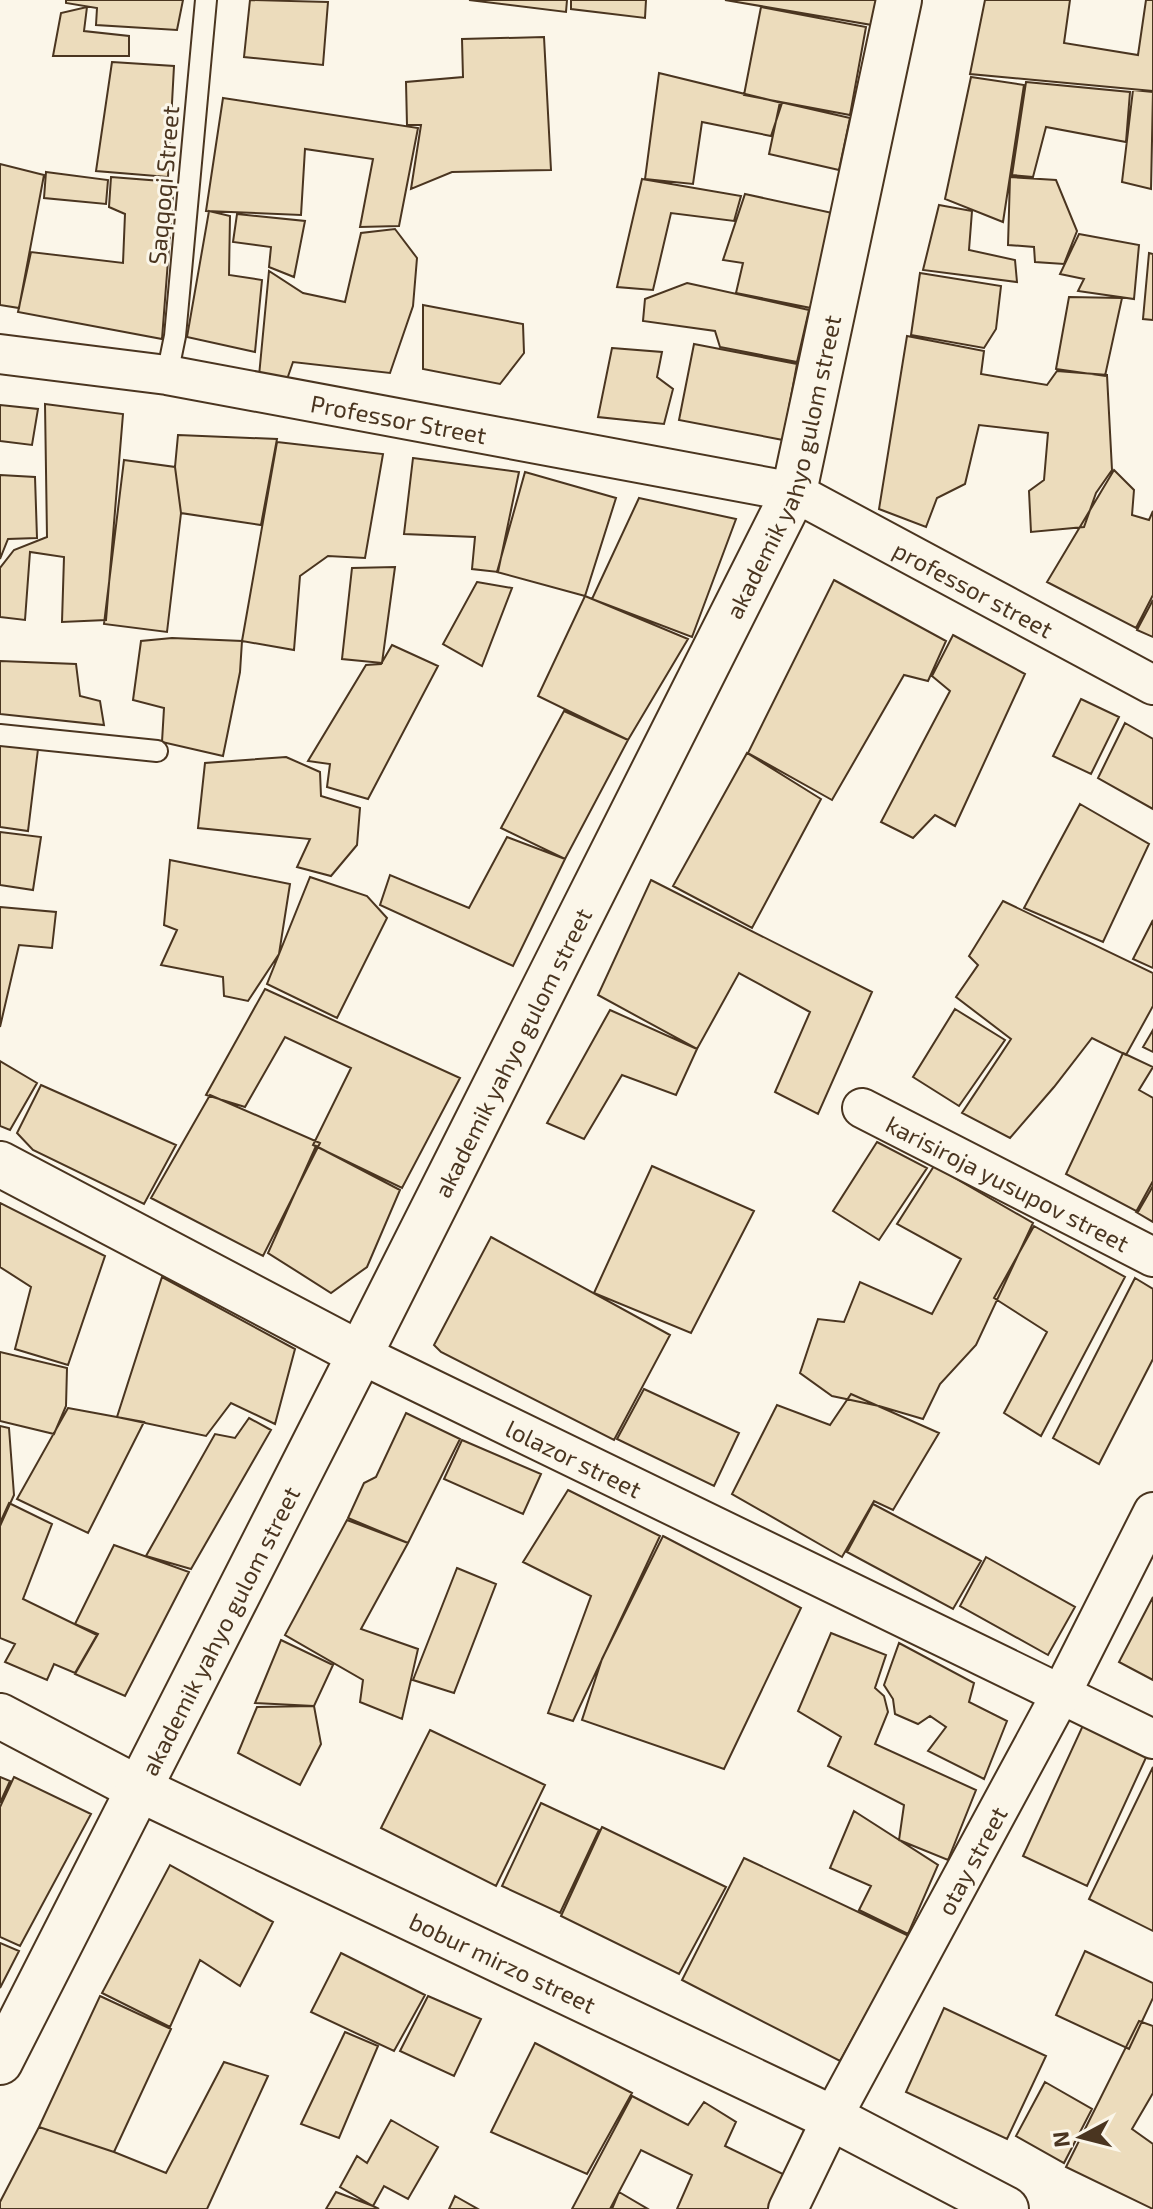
<svg xmlns="http://www.w3.org/2000/svg" width="1153" height="2209" viewBox="0 0 1153 2209" font-family="'Exo 2',sans-serif">
	<style>
		.building { fill: #ecdcbc; stroke: #4a3520; stroke-width: 2 }
		.lines { fill: none; stroke-linecap: round; stroke-linejoin: round }
		.lane-casing { stroke: #4a3520; stroke-width: 24 }
		.street-casing { stroke: #4a3520; stroke-width: 42 }
		.secondary-casing { stroke: #4a3520; stroke-width: 48 }
		.lane { stroke: #fbf6e9; stroke-width: 20 }
		.street { stroke: #fbf6e9; stroke-width: 38 }
		.secondary { stroke: #fbf6e9; stroke-width: 44 }
		.labels { text-anchor: middle; dominant-baseline: central; stroke-width: 6; stroke-linejoin: round; paint-order: stroke }
		.street-label { font-size: 24px; fill: #4a3520; stroke: #fbf6e9 }
	</style>
	<rect width="100%" height="100%" fill="#fbf6e9"/>
	<!-- building -->
	<path class="building" d="M66 0H183L177 30 96 25 97 8 66 3Z
		M250 0 328 2 323 65 244 57Z
		M469 0H567L566 12Z
		M571 0H646L645 18 571 9Z
		M725 0H878L872 25Z
		M985 0H1070L1064 43 1138 55 1146 0H1153V91L970 74Z
		M87 7 84 31 129 36V56H53L61 13Z
		M761 7 866 27 850 115 744 95Z
		M544 37 551 170 452 172 411 189 421 125H407L406 82 463 77 462 39Z
		M112 62 174 66 168 177 96 171Z
		M659 73 782 103 771 136 702 122 693 184 645 179Z
		M971 77 1024 85 1003 222 945 199Z
		M1026 82 1130 92 1126 142 1046 127 1033 177 1012 175Z
		M1133 90 1153 92 1151 189 1122 182Z
		M223 98 418 128 399 226 360 227 373 159 305 149 301 215 206 211Z
		M780 102 850 118 839 170 769 154Z
		M0 164 44 175 19 308 0 305Z
		M46 172 108 180 106 204 44 198Z
		M111 177 174 182 162 339 18 312 31 252 123 263 125 214 109 207Z
		M1010 177 1056 180 1077 231 1064 264 1035 262 1034 247 1008 245Z
		M642 179 741 196 734 221 671 213 653 290 617 287Z
		M745 194 837 214 816 309 736 293 743 263 723 260Z
		M939 205 972 211 969 250 1015 260 1017 282 923 270Z
		M209 211 230 216 229 275 262 280 255 352 187 337Z
		M237 214 305 221 294 277 269 267 271 247 233 242Z
		M395 229 417 258 413 306 390 373 293 362 285 385 259 376 269 271 303 293 345 302 361 233Z
		M1079 234 1139 245 1134 299 1078 291 1084 279 1060 274Z
		M1149 253 1153 254V320L1143 319Z
		M920 273 1001 286 996 329 984 348 911 335Z
		M687 283 809 310 797 362 720 347 715 331 643 321 645 299Z
		M1069 297 1122 298 1105 376 1056 369Z
		M423 305 523 324 524 353 500 384 423 369Z
		M907 336 984 351 981 374 1047 385 1057 371 1107 375 1112 470 1096 493 1084 527 1031 532 1029 491 1044 480 1048 433 979 425 965 484 937 498 926 527 879 509Z
		M694 344 797 364 783 440 679 420Z
		M612 348 662 352 657 377 673 389 664 424 598 417Z
		M45 404 123 414 106 620 62 622 64 557 30 552 25 620 0 617V568L14 550 47 537Z
		M0 405 38 409 32 445 0 441Z
		M178 435 277 439 261 525 181 513 175 467Z
		M277 442 383 454 365 558 328 556 300 576 294 650 242 641Z
		M413 458 519 472 498 572 472 569 475 537 404 534Z
		M124 460 175 467 181 513 167 632 104 624Z
		M1114 470 1134 490 1132 515 1149 520 1153 511V595L1136 628 1047 582Z
		M525 472 616 498 585 596 497 572Z
		M0 475 35 477 37 538 8 539 0 559Z
		M639 498 736 519 692 637 592 599Z
		M395 567 382 663 342 659 352 568Z
		M834 580 946 641 928 681 904 675 832 800 748 753Z
		M477 582 512 588 482 666 443 644Z
		M585 596 688 639 628 740 538 696Z
		M1153 600V637L1137 630Z
		M953 635 1025 674 955 826 935 815 913 838 881 822 950 691 932 676Z
		M172 638 242 641 240 672 223 756 162 742 164 708 133 700 141 641Z
		M392 645 438 666 368 799 327 787 330 764 308 761 366 665 381 664Z
		M0 661 76 664 80 696 100 701 104 725 0 714Z
		M1081 699 1119 717 1091 774 1053 756Z
		M564 711 628 740 565 859 501 828Z
		M1125 723 1153 739V809L1098 778Z
		M0 744 38 749 28 831 0 827Z
		M747 753 821 799 752 928 673 886Z
		M286 757 320 772 321 796 360 808 357 845 331 876 297 867 310 839 198 828 205 763Z
		M1080 804 1149 844 1103 942 1024 908Z
		M0 832 41 837 33 890 0 885Z
		M507 837 565 859 513 966 380 905 390 875 469 908Z
		M170 860 290 884 279 954 248 1001 224 996 223 977 161 965 177 930 164 925Z
		M310 877 367 896 387 918 337 1018 267 984Z
		M651 880 872 992 818 1114 775 1092 810 1012 739 973 697 1049 598 995Z
		M1003 901 1153 973V1006L1126 1055 1092 1038 1054 1087 1010 1138 962 1113 1011 1039 956 997 978 965 969 956Z
		M0 907 56 912 52 948 19 945 0 1027Z
		M1153 920V968L1133 959Z
		M265 989 460 1078 402 1188 313 1145 351 1068 285 1037 245 1107 206 1095Z
		M955 1009 1005 1040 959 1106 913 1077Z
		M610 1010 697 1049 676 1095 622 1075 584 1139 547 1123Z
		M1153 1030V1052L1143 1047Z
		M1123 1053 1153 1067 1139 1090 1153 1098V1186L1138 1212 1066 1174Z
		M0 1061 37 1083 10 1130 0 1126Z
		M41 1085 176 1145 144 1204 33 1150 17 1133Z
		M210 1095 320 1143 263 1256 151 1198Z
		M877 1142 927 1168 879 1240 833 1211Z
		M316 1146 400 1190 367 1267 331 1293 268 1253Z
		M652 1166 754 1211 691 1333 594 1293Z
		M934 1166 1033 1223 976 1345 940 1384 923 1419 879 1406 832 1396 800 1373 818 1319 844 1322 860 1282 932 1314 961 1259 897 1224Z
		M1153 1181V1222L1136 1212Z
		M0 1203 105 1256 68 1365 15 1349 31 1287 0 1267Z
		M1034 1226 1125 1277 1041 1436 1004 1413 1047 1332 994 1298Z
		M491 1237 670 1335 614 1440 441 1352 434 1345Z
		M162 1277 295 1349 275 1424 231 1403 206 1436 117 1417Z
		M1135 1278 1153 1289V1359L1099 1464 1053 1438Z
		M0 1352 67 1368 66 1406 54 1434 0 1421Z
		M644 1389 739 1433 714 1486 617 1439Z
		M851 1394 939 1433 893 1510 874 1501 842 1557 732 1494 777 1405 830 1425Z
		M68 1408 144 1422 88 1533 17 1499Z
		M406 1413 460 1439 408 1543 348 1518 364 1483 376 1477Z
		M249 1418 271 1430 191 1569 146 1556 215 1434 235 1438Z
		M0 1426 9 1428 14 1495 0 1526Z
		M462 1440 541 1474 523 1514 444 1479Z
		M568 1490 660 1536 573 1721 548 1713 591 1596 523 1562Z
		M9 1503 52 1524 23 1599 97 1635 75 1673 54 1664 47 1680 5 1662 15 1644 0 1638V1523Z
		M873 1504 981 1561 953 1609 847 1552Z
		M347 1520 408 1543 361 1629 418 1649 402 1719 360 1702 363 1680 285 1635Z
		M663 1536 801 1608 724 1769 582 1720 602 1659Z
		M114 1545 189 1572 125 1696 75 1674 98 1634 75 1624Z
		M986 1557 1075 1607 1048 1655 960 1606Z
		M457 1568 496 1584 454 1693 413 1680Z
		M1153 1597V1680L1119 1662Z
		M831 1633 886 1655 875 1688 884 1696 888 1712 875 1744 976 1790 948 1860 899 1840 904 1805 828 1766 841 1737 798 1711Z
		M281 1640 333 1665 314 1706 255 1703Z
		M899 1643 974 1683 969 1702 1007 1721 984 1779 928 1751 946 1727 930 1716 918 1724 895 1714 893 1699 884 1685Z
		M314 1706 321 1744 300 1785 238 1753 257 1707Z
		M1085 1721 1149 1751 1087 1886 1023 1856Z
		M430 1730 545 1785 496 1886 381 1828Z
		M1153 1767V1931L1089 1899Z
		M0 1777 10 1781 0 1803Z
		M14 1777 91 1814 20 1946 0 1937V1807Z
		M541 1803 599 1830 560 1913 502 1886Z
		M854 1811 938 1865 908 1934 859 1910 871 1886 830 1868Z
		M602 1827 726 1887 679 1974 561 1916Z
		M744 1858 909 1936 840 2061 682 1980Z
		M170 1865 273 1922 240 1986 200 1960 170 2027 102 1993Z
		M0 1943 19 1951 0 1988Z
		M1085 1951 1153 1983V1998L1129 2049 1056 2015Z
		M341 1953 425 1995 394 2051 311 2012Z
		M100 1996 171 2029 114 2152 39 2127Z
		M428 1996 481 2019 454 2076 400 2051Z
		M944 2008 1046 2056 1007 2139 906 2092Z
		M1139 2021 1153 2026V2093L1132 2129 1153 2144V2209L1066 2167Z
		M345 2032 378 2046 339 2138 301 2124Z
		M535 2043 632 2093 587 2174 491 2132Z
		M224 2062 268 2076 207 2209H0V2202L39 2127 114 2152 166 2173Z
		M1045 2082 1092 2109 1064 2163 1016 2136Z
		M632 2096 688 2125 704 2102 736 2122 725 2146 789 2177 774 2209H677L692 2175 641 2150 610 2209H572Z
		M391 2120 438 2147 408 2199 384 2186 373 2206 340 2187 357 2156 367 2163Z
		M336 2192 373 2206 379 2209H326Z
		M619 2192 648 2209H612Z
		M455 2196 478 2209H449Z"/>
	<g class="lines">
		<!-- lane casing -->
		<g class="lane-casing">
			<path id="lane" d="M167 375 175 336 206 0
				M0 735 157 751"/>
		</g>
		<!-- street casing -->
		<g class="street-casing">
			<g id="street">
				<path id="s1" d="M0 354 167 375 794 492 1153 685"/>
				<path id="s2" d="M862 1108 1153 1257"/>
				<path id="s3" d="M360 1354 1153 1739"/>
				<path id="s4" d="M788 2209 832 2118 1061 1694 1153 1512"/>
			</g>
		</g>
		<!-- secondary casing -->
		<g class="secondary-casing">
			<g id="secondary">
				<path d="M0 1164 360 1354"/>
				<path id="s5" d="M0 1716 139 1789 832 2118 1006 2209"/>
				<path id="s6" d="M0 2062 360 1354 794 492 899 0"/>
			</g>
		</g>
		<!-- lane -->
		<use href="#lane" class="lane"/>
		<!-- street -->
		<use href="#street" class="street"/>
		<!-- secondary -->
		<use href="#secondary" class="secondary"/>
	</g>
	<g class="labels">
		<!-- street labels -->
		<g class="street-label">
			<text transform="translate(163 185) rotate(-85)">Saqqoqi Street</text>
			<text stroke="none"><textPath href="#s1" startOffset="404">Professor Street</textPath></text>
			<text stroke="none"><textPath href="#s6" startOffset="1780">akademik yahyo gulom street</textPath></text>
			<text stroke="none"><textPath href="#s1" startOffset="1010">professor street</textPath></text>
			<text stroke="none"><textPath href="#s6" startOffset="1132">akademik yahyo gulom street</textPath></text>
			<text stroke="none"><textPath href="#s2" startOffset="164">karisiroja yusupov street</textPath></text>
			<text stroke="none"><textPath href="#s3" startOffset="238">lolazor street</textPath></text>
			<text stroke="none"><textPath href="#s6" startOffset="484">akademik yahyo gulom street</textPath></text>
			<text stroke="none"><textPath href="#s4" startOffset="394">otay street</textPath></text>
			<text stroke="none"><textPath href="#s5" startOffset="560">bobur mirzo street</textPath></text>
		</g>
	</g>
	<!-- north arrow -->
	<g transform="translate(1081 2137) rotate(263)" stroke="#fbf6e9" stroke-width="6" paint-order="stroke">
	<path d="M0-6L14 30L0 20L-14 30Z" fill="#4a3520"/>
	<text y="-12" font-size="22" font-weight="bold" text-anchor="middle" fill="#4a3520">N</text>
	</g>
</svg>
